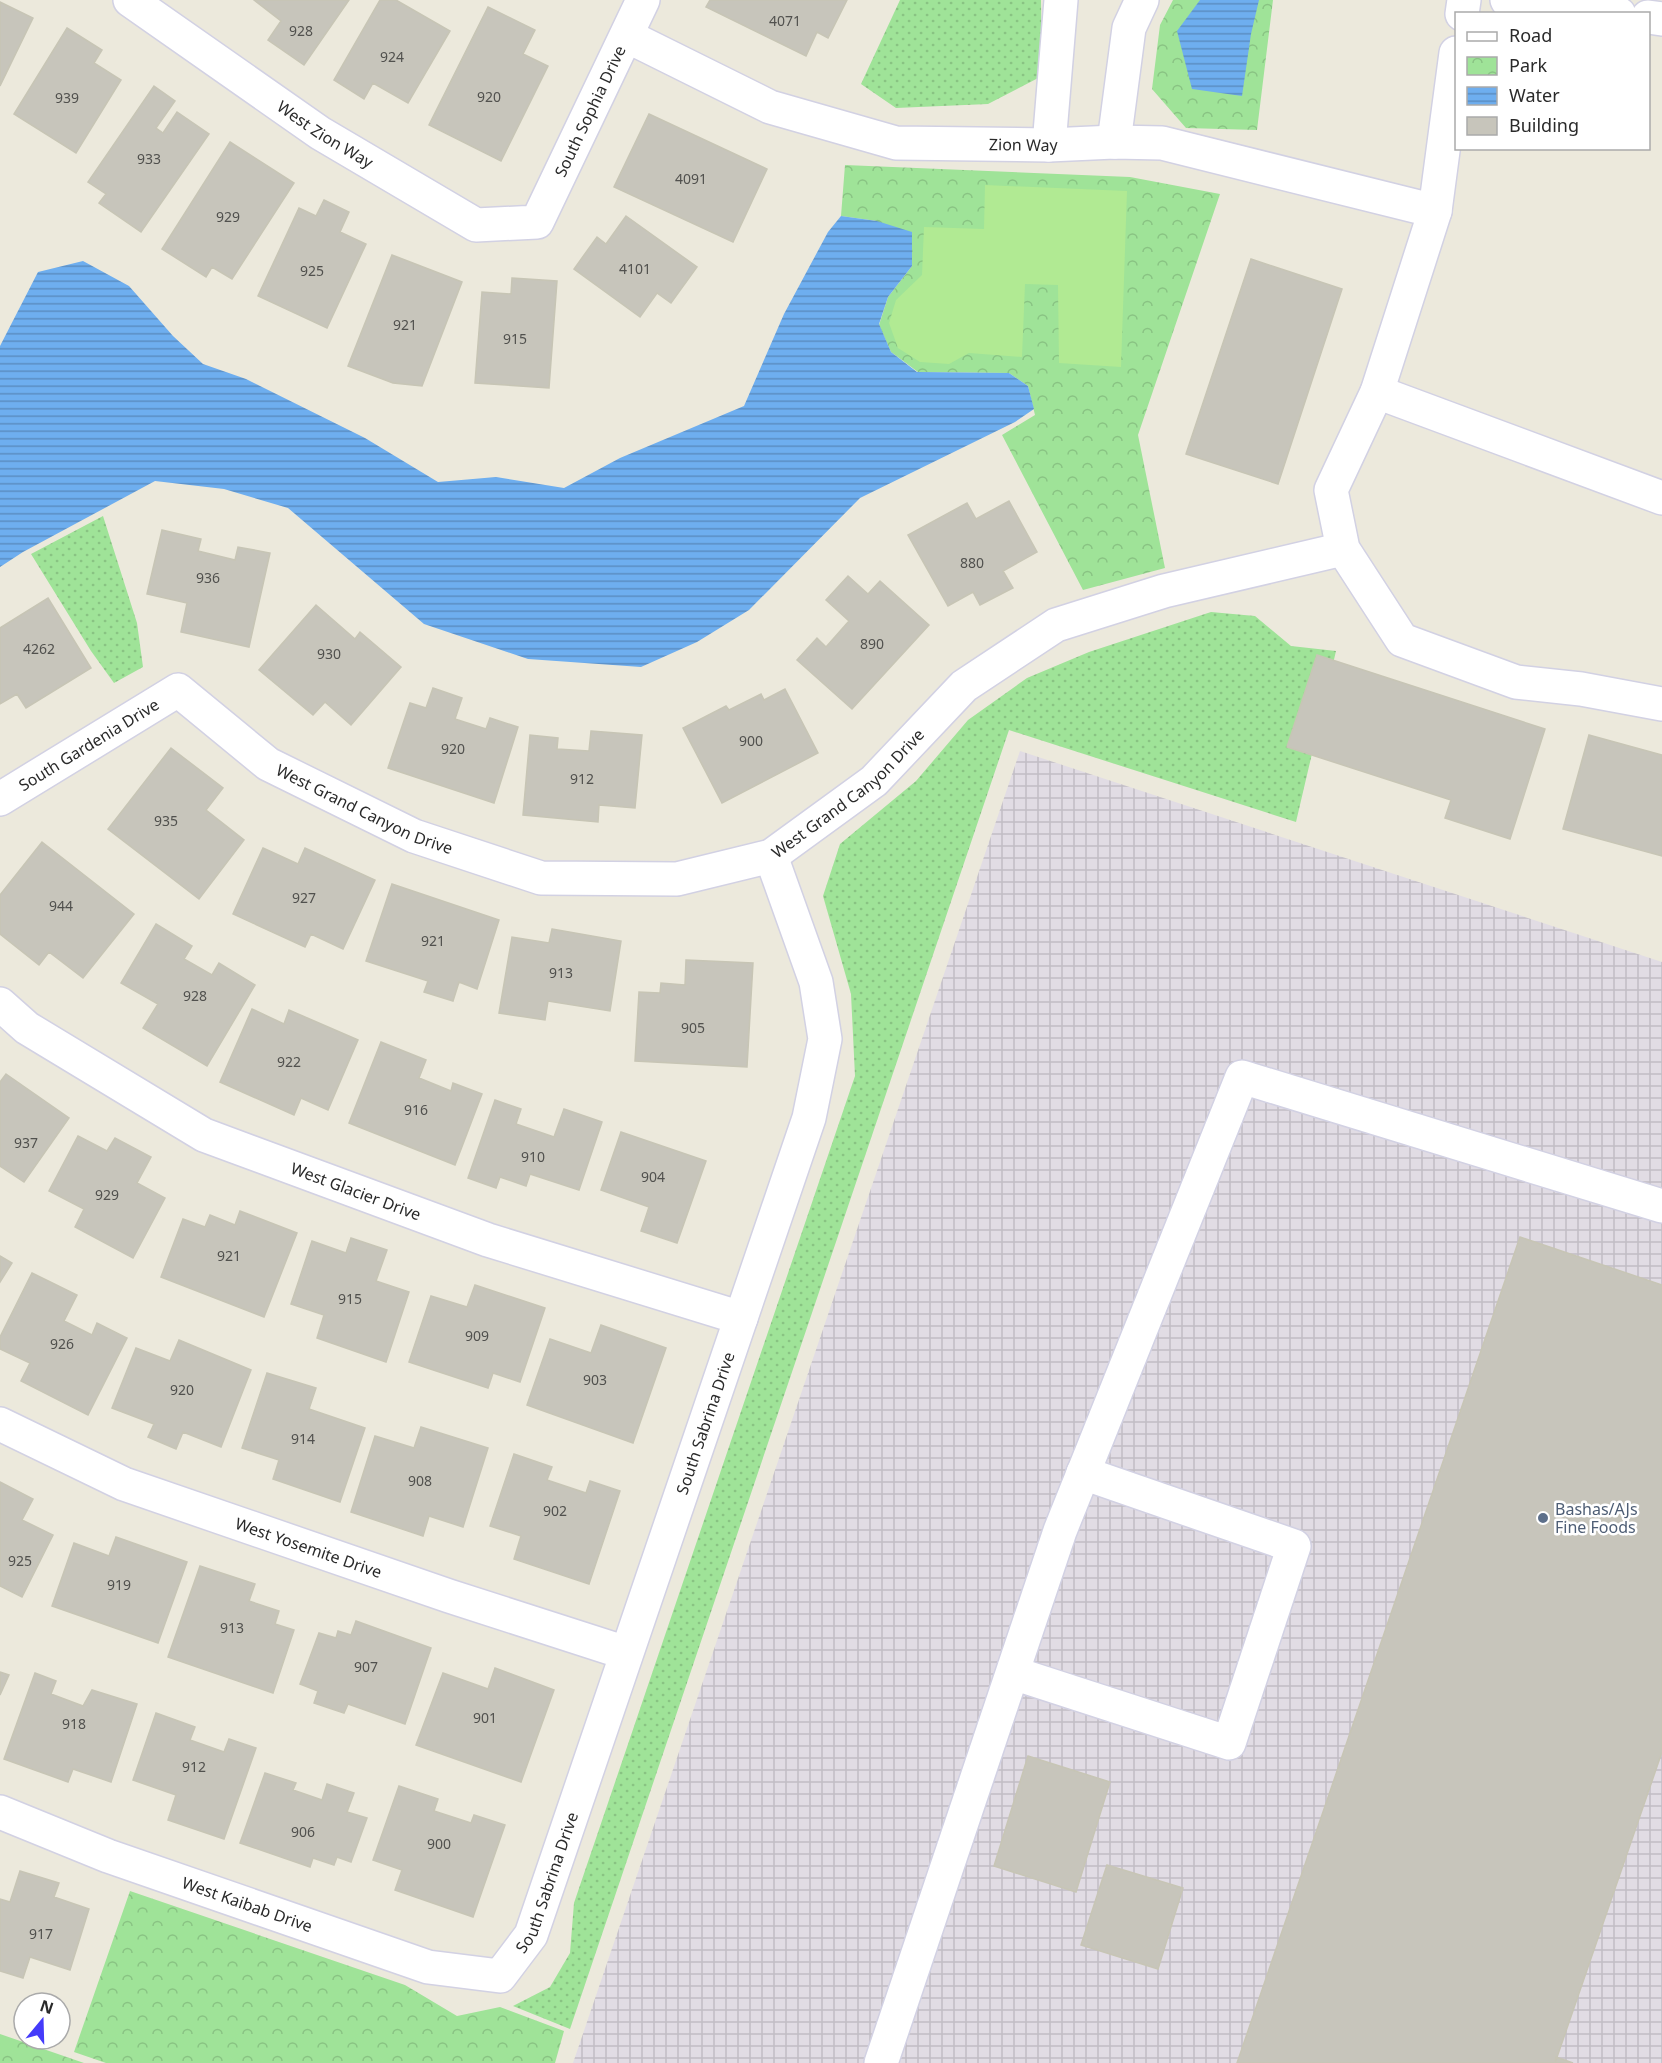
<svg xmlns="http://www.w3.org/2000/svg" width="1662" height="2063" viewBox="0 0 1662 2063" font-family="'Noto Sans',sans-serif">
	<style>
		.industrial { fill: url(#industrial-grid) }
		.grass { fill: url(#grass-dots) }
		.park { fill: url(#park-crowns) }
		.pitch { fill: #b1ea93 }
		.water { fill: url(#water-rules) }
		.building { fill: #c7c5bb; stroke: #c7c5b5; stroke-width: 1.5 }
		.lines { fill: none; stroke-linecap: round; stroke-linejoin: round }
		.minor-casing { stroke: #d2d1e3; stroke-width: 36 }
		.minor { stroke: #fff; stroke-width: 33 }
		.service-dot { fill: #5c6f8a; stroke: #fff; stroke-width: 2 }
		.labels { text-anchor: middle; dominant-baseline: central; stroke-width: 5; stroke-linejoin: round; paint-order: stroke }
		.number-label { font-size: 14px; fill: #51514e }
		.street-label { font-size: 16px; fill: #2a2a2a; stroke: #fff }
		.service-label { font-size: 16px; fill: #4e5e75; stroke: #fff; text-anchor: start }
	</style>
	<defs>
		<pattern id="industrial-grid" width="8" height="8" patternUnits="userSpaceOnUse" patternTransform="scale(1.5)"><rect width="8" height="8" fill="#e1dce4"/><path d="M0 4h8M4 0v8" fill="none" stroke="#c1bdc4"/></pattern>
		<pattern id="grass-dots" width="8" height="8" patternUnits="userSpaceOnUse" patternTransform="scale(1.5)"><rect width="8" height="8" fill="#9fe398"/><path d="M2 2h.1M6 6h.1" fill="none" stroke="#89c383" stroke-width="1.8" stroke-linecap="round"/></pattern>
		<pattern id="park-crowns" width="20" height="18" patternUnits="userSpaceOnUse" patternTransform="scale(1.5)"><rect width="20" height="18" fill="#9fe398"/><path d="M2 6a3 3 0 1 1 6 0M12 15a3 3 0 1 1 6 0" fill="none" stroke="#89c383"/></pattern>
		<pattern id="water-rules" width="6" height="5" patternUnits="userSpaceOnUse" patternTransform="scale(1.5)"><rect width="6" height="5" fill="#6eaeef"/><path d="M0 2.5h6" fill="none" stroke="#5b8ec2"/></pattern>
	</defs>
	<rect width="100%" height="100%" fill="#ece9dc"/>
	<!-- industrial -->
	<path class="industrial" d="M1020 751 1662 962V2063H573Z"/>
	<!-- grass -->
	<path class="grass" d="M900 0H1041L1042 76 988 104 896 108 861 84Z
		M103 516 137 623 143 667 114 683 91 651 31 554Z
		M1211 612 1255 616 1291 646 1336 651 1296 822 1009 730 570 2029 513 2006 550 1987 570 1953 574 1903 855 1076 851 994 823 896 840 844 916 781 968 720 1027 678 1089 652Z"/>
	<!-- park -->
	<path class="park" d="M1173 0H1273L1257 130 1186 128 1152 89 1160 25Z
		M845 165 1130 177 1220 194 1138 435 1165 568 1083 590 1002 435 1035 415 1028 386 1009 373 918 372 891 352 879 325 888 297 912 266 877 221 841 216Z
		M130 1891 405 1985 457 2016 500 2007 564 2031 555 2063H106L74 2052Z
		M0 2034 84 2063H0Z"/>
	<!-- pitch -->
	<path class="pitch" d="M985 185 1127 191 1121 367 1059 363 1058 285 1025 284 1022 357 969 353 949 364 920 362 898 348 889 323 896 300 922 275 924 227 984 229Z"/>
	<!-- water -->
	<path class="water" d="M1200 0H1259L1251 34 1242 96 1192 89 1177 31Z
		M841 216 877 221 912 232V266L888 297 879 324 891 352 917 372 1009 373 1028 386 1034 409 1015 422 860 498 749 610 697 642 641 667 528 659 424 624 288 508 224 489 155 481 23 552 0 567V346L38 272 83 261 129 286 173 336 203 364 246 379 365 438 438 482 496 477 564 488 620 458 744 406 784 314 828 232Z"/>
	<!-- building -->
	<path class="building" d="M254 0H349L304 65 268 40 281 21Z
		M380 0H396L450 31 408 103 373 83 364 99 334 80Z
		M710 0H847L828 38 817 32 806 56 706 7Z
		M0 2 33 18 0 86Z
		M488 7 535 30 523 54 548 66 501 161 429 125Z
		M67 28 102 50 94 63 121 80 76 153 14 114Z
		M154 86 175 101 156 128 163 133 177 112 209 134 141 232 99 203 106 194 88 182Z
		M649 114 767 169 733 242 614 187Z
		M230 142 294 183 232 279 212 267 206 277 162 249Z
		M324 200 349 212 340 232 366 244 327 328 258 296 299 208 316 216Z
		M626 216 697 267 671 303 657 293 640 317 574 269 597 237 606 244Z
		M392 255 462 282 422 386 393 383 348 366Z
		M1251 259 1342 289 1278 484 1186 454Z
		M512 278 557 281 549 388 475 383 482 292 511 294Z
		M1009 501 1037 552 1003 571 1013 588 980 605 973 592 948 606 908 535 967 503 976 519Z
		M162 530 201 539 198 551 235 560 238 547 270 553 249 647 181 632 187 603 147 594Z
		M848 576 868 594 880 581 929 625 852 709 797 660 817 638 826 647 849 621 826 600Z
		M48 598 91 668 26 708 17 694 0 704V628Z
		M316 605 355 639 360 632 401 667 351 725 325 702 313 715 259 670Z
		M1317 655 1545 729 1510 839 1445 818 1451 800 1287 747Z
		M433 688 462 698 455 719 486 729 490 718 518 727 494 803 388 768 410 703 426 708Z
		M785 689 818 753 722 803 683 728 726 706 729 710 761 694 764 700Z
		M591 731 642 735 635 808 599 805 598 822 523 815 530 735 558 738 557 749 589 751Z
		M1589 735 1662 755V856L1563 829Z
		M171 748 223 788 206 810 244 840 199 899 108 829Z
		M42 842 134 914 83 978 49 952 39 965 0 934V895Z
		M263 848 298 864 305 848 375 880 343 949 311 934 305 947 233 914Z
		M392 884 499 920 477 989 459 982 453 1001 424 992 428 981 366 961Z
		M156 924 192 946 184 959 212 975 219 963 255 985 207 1066 143 1028 158 1004 121 983Z
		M552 929 621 941 610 1011 548 1001 545 1020 499 1013 512 937 549 943Z
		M686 960 753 963 747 1067 635 1061 639 992 660 993 661 983 685 985Z
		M252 1009 284 1024 289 1010 358 1040 328 1110 301 1098 294 1115 220 1082Z
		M381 1042 426 1060 419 1078 451 1091 453 1083 482 1094 455 1165 349 1123Z
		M6 1074 69 1118 24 1182 0 1166V1082Z
		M495 1100 521 1109 516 1124 554 1137 564 1109 602 1122 579 1190 530 1174 526 1186 500 1177 496 1188 468 1178Z
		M621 1132 706 1161 677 1243 641 1231 649 1207 601 1190Z
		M78 1136 107 1151 115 1138 151 1157 137 1183 165 1198 133 1258 75 1227 84 1209 49 1191Z
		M240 1211 297 1233 264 1317 161 1277 183 1219 205 1227 210 1215 235 1225Z
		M1520 1237 1662 1285V1752L1555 2063H1237Z
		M351 1238 387 1250 376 1281 409 1292 386 1362 317 1338 324 1315 291 1304 312 1241 346 1253Z
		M0 1256 12 1263 0 1282Z
		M32 1273 77 1295 64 1321 92 1335 97 1323 127 1338 88 1415 21 1381 30 1363 0 1349V1337Z
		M475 1285 545 1308 520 1382 493 1373 488 1388 409 1362 431 1296 467 1307Z
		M601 1325 666 1348 633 1443 527 1405 550 1339 591 1353Z
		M179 1340 251 1370 221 1447 183 1432 176 1449 148 1437 154 1424 112 1408 136 1348 170 1361Z
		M267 1373 316 1388 309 1409 365 1428 340 1502 273 1479 279 1460 242 1448Z
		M421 1427 488 1448 463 1527 429 1516 423 1536 351 1512 375 1436 414 1448Z
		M514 1454 552 1467 547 1480 586 1493 590 1481 620 1491 589 1584 514 1559 521 1536 490 1526Z
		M0 1482 33 1499 22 1520 53 1535 22 1597 0 1586Z
		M116 1537 187 1562 158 1643 52 1606 74 1543 109 1556Z
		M200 1566 255 1584 249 1601 279 1611 275 1624 294 1630 273 1693 168 1657Z
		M356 1621 431 1648 405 1724 348 1704 344 1713 314 1703 318 1691 300 1684 319 1633 336 1638 338 1631 351 1635Z
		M495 1668 554 1690 521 1782 416 1745 443 1673 488 1689Z
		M0 1672 9 1675 0 1695Z
		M35 1673 56 1681 51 1694 83 1706 92 1690 137 1704 111 1782 73 1769 68 1782 4 1759Z
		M156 1713 195 1727 190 1740 224 1752 229 1739 256 1748 224 1839 168 1820 176 1795 133 1780Z
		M1028 1756 1110 1782 1076 1892 994 1866Z
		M265 1773 296 1783 293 1790 322 1800 327 1784 354 1793 347 1812 367 1818 351 1862 337 1857 334 1865 313 1858 310 1867 240 1843Z
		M399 1786 438 1799 434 1811 471 1823 474 1815 505 1825 473 1917 395 1890 402 1870 373 1860Z
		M1107 1865 1183 1888 1158 1969 1081 1945Z
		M20 1871 59 1883 54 1897 89 1909 70 1970 30 1957 23 1978 0 1971V1899L10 1902Z
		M1556 2057 1573 2063H1555Z"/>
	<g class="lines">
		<!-- minor casing -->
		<g class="minor-casing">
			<g id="minor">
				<path id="s1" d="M130 0 320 133 476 225 537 222 643 0"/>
				<path d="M1507 0 1619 14"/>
				<path d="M1462 14 1464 0"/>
				<path d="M1648 17 1662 19"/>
				<path id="s2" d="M627 36 770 107 896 143 1049 145 1114 142 1162 143 1435 211"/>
				<path d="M1456 53 1435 211 1377 392 1331 490 1343 549 1402 640 1516 682 1581 689 1662 704"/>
				<path d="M1114 142 1129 28 1142 0"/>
				<path d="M1049 145 1061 0"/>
				<path d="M1377 392 1662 498"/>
				<path id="s3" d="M0 799 178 690 268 764 414 836 541 878 677 879 771 856 874 781 964 686 1056 625 1164 591 1343 549"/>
				<path id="s4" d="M0 1004 27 1028 204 1135 488 1240 741 1318"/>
				<path id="s5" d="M0 1424 124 1484 449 1596 626 1653"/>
				<path d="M1013 1673 1229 1743 1294 1546 1083 1473"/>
				<path id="s6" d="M0 1812 108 1856 428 1967 500 1976 531 1935 809 1118 825 1039 816 982 771 856"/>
				<path d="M881 2063 1060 1531 1242 1077 1662 1206"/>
			</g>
		</g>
		<!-- minor -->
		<use href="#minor" class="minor"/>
	</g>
	<!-- markers -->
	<circle class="service-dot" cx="1543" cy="1518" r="6"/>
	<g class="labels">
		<!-- number labels -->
		<g class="number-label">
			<text x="785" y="20">4071</text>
			<text x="301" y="30">928</text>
			<text x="392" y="56">924</text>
			<text x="489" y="96">920</text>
			<text x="67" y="97">939</text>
			<text x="149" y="158">933</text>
			<text x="691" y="178">4091</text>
			<text x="228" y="216">929</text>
			<text x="635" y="268">4101</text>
			<text x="312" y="270">925</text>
			<text x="405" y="324">921</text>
			<text x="515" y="338">915</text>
			<text x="972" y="562">880</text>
			<text x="208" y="577">936</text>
			<text x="872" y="643">890</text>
			<text x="39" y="648">4262</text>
			<text x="329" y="653">930</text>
			<text x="751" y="740">900</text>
			<text x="453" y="748">920</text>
			<text x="582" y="778">912</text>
			<text x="166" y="820">935</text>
			<text x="304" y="897">927</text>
			<text x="61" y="905">944</text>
			<text x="433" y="940">921</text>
			<text x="561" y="972">913</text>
			<text x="195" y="995">928</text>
			<text x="693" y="1027">905</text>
			<text x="289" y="1061">922</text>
			<text x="416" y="1109">916</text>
			<text x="26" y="1142">937</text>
			<text x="533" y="1156">910</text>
			<text x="653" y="1176">904</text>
			<text x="107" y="1194">929</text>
			<text x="229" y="1255">921</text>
			<text x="350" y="1298">915</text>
			<text x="477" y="1335">909</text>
			<text x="62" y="1343">926</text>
			<text x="595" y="1379">903</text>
			<text x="182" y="1389">920</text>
			<text x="303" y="1438">914</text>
			<text x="420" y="1480">908</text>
			<text x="555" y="1510">902</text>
			<text x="20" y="1560">925</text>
			<text x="119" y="1584">919</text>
			<text x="232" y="1627">913</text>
			<text x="366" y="1666">907</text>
			<text x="485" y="1717">901</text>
			<text x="74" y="1723">918</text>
			<text x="194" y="1766">912</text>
			<text x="303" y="1831">906</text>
			<text x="439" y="1843">900</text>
			<text x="41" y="1933">917</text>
		</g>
		<!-- street labels -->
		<g class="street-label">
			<text stroke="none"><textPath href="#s1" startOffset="597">South Sophia Drive</textPath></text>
			<text stroke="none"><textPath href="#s1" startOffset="237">West Zion Way</textPath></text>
			<text stroke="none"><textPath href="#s2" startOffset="418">Zion Way</textPath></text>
			<text stroke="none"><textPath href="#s3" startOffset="104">South Gardenia Drive</textPath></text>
			<text stroke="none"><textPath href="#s3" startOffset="954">West Grand Canyon Drive</textPath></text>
			<text stroke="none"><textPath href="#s3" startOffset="432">West Grand Canyon Drive</textPath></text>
			<text stroke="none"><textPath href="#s4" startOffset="405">West Glacier Drive</textPath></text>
			<text stroke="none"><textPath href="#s6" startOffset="1120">South Sabrina Drive</textPath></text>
			<text stroke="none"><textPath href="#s5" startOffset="333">West Yosemite Drive</textPath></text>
			<text stroke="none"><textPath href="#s6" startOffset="634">South Sabrina Drive</textPath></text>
			<text stroke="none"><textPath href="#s6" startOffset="264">West Kaibab Drive</textPath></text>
		</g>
		<!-- service labels -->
		<g class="service-label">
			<text x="1555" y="1509">Bashas/AJs<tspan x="1555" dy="18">Fine Foods</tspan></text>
		</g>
	</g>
	<!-- legend -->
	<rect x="1455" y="12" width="195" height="138" fill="#ffffff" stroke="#aaaaaa" stroke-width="1.5"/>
	<rect x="1467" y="32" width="30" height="9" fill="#ffffff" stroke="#aaaaaa" stroke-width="1.5"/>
	<text x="1509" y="42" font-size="18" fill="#2a2a2a">Road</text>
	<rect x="1467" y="57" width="30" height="18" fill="url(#park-crowns)" stroke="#aaaaaa" stroke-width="1.5"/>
	<text x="1509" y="72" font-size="18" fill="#2a2a2a">Park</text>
	<rect x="1467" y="87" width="30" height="18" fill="url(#water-rules)" stroke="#aaaaaa" stroke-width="1.5"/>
	<text x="1509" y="102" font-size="18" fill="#2a2a2a">Water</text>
	<rect x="1467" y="117" width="30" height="18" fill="#c7c5bb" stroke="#aaaaaa" stroke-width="1.5"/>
	<text x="1509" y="132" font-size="18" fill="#2a2a2a">Building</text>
	<!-- north arrow -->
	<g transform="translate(42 2021) rotate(19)"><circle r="28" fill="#ffffff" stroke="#aaaaaa" stroke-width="1.5"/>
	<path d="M0-4.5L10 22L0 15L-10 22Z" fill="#453bfa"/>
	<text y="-9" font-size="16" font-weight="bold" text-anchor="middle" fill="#2a2a2a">N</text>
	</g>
</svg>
